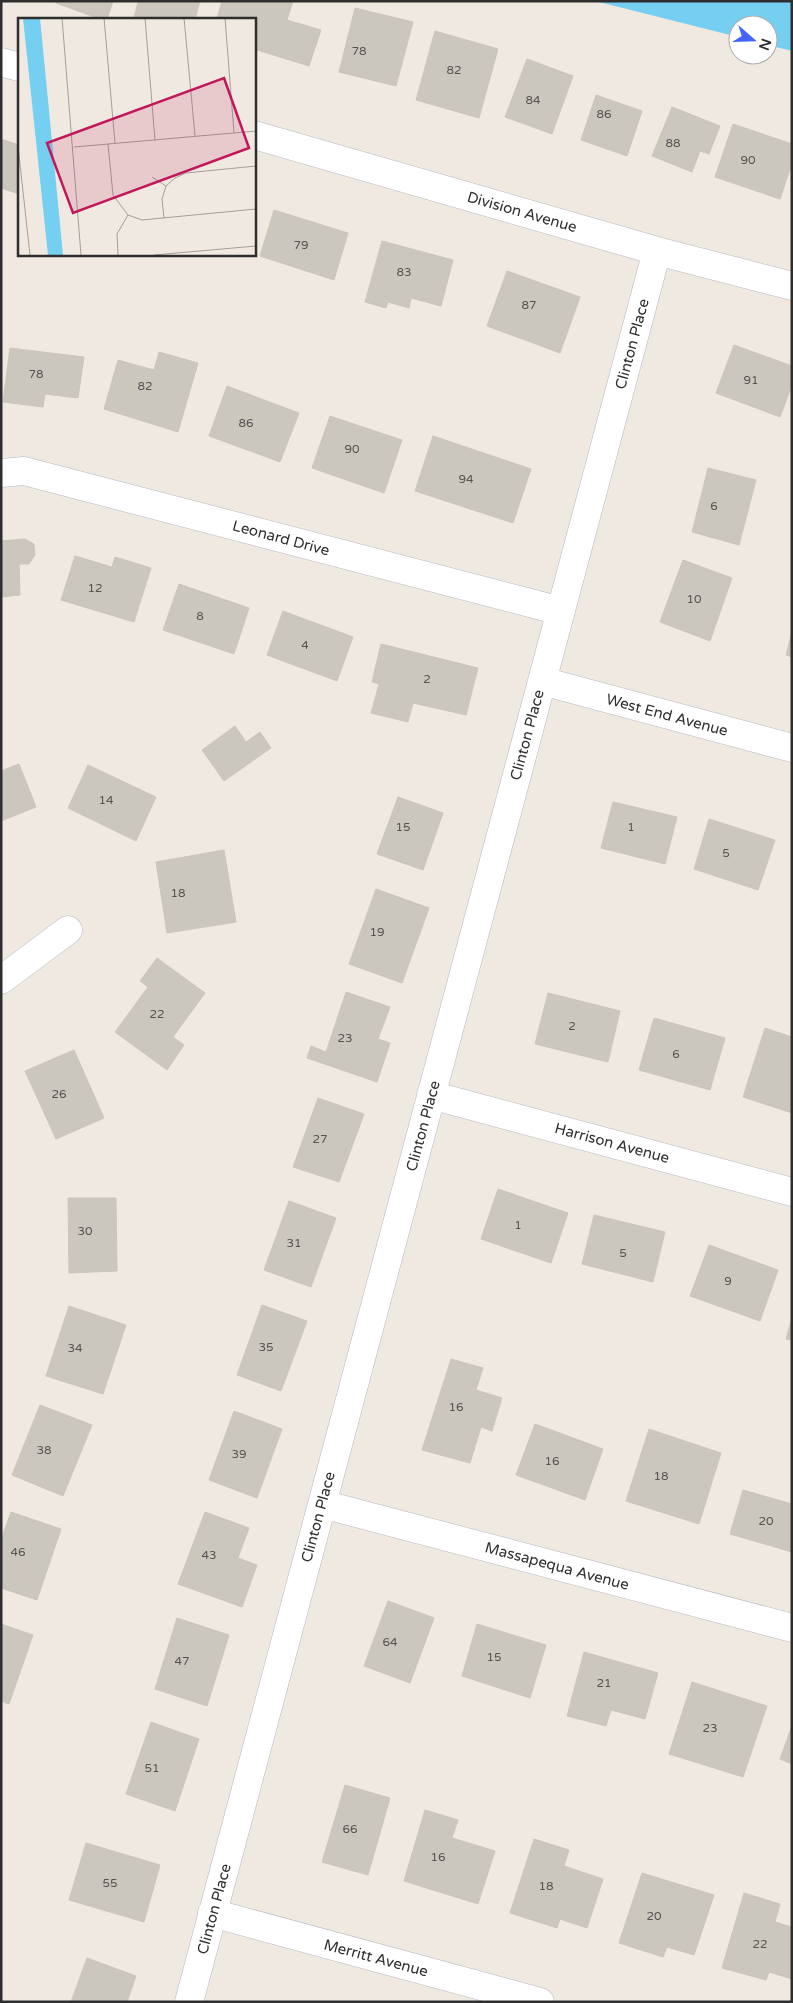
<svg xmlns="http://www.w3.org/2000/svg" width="793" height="2003" viewBox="0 0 793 2003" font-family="'Varela Round',sans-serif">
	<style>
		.water { fill: #75cff0 }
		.building { fill: #cbc7bf; stroke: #cbc5ba }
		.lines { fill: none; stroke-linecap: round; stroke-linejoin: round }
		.minor-casing { stroke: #b4b7c1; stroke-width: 29 }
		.minor { stroke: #fff; stroke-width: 28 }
		.labels { text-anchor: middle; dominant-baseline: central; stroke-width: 5; stroke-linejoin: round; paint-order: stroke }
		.number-label { font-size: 12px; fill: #555452 }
		.street-label { font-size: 15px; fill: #2e2e2e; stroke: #fff }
		.inset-road { fill: none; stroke: #a29e99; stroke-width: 1 }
		.view { fill: #c2185b; fill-opacity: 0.15; stroke: #c2185b; stroke-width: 2.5 }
		.inset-edge { fill: none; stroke: #2e2e2e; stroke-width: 2.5 }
	</style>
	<rect width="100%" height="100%" fill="#efe9e1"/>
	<!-- water -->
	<path class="water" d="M595 1H792V51L768 45V25H738V37Z"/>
	<!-- building -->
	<path class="building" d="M56 1H113L107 19H100L56 3Z
		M138 1H200L195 19H134Z
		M222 1H293L287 20 321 30 309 66 254 49V19H217Z
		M355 8 413 22 396 86 339 72Z
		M435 31 498 49 479 118 416 100Z
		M527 59 573 76 552 134 505 117Z
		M596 95 642 111 627 156 581 140Z
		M672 107 720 126 709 154 700 151 692 172 652 156Z
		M733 124 792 144V163L780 199 715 177Z
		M1 139 19 145V194L1 188Z
		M274 210 348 233 334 280 260 256Z
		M382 241 453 260 441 306 411 298 409 308 388 302 386 308 365 302Z
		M507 271 580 297 560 353 487 326Z
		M734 345 792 366V385L780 417 716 393Z
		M10 348 84 357 78 398 45 394 43 407 3 402Z
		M159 352 198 363 178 432 104 409 118 360 154 370Z
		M227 386 299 413 280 462 209 436Z
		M330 416 402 440 384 493 312 468Z
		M433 436 531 469 513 523 415 491Z
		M708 468 756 480 739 545 692 532Z
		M25 539 34 544 35 555 29 564H19L20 595 1 597V541Z
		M75 556 112 567 115 557 151 568 134 622 61 600Z
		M683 560 732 578 710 641 660 622Z
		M179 584 249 608 234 654 163 630Z
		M283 611 353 637 337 681 267 655Z
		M792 632V657L786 655Z
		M381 644 478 668 466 715 413 703 408 722 371 713 379 684 372 682Z
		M235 726 246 742 260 732 271 748 224 781 202 750Z
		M19 764 36 807 1 821V771Z
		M88 765 156 797 136 841 68 808Z
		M398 797 443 813 423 870 377 854Z
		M613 802 677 817 665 864 601 848Z
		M709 819 775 840 758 890 694 869Z
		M224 850 236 922 167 933 156 862Z
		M376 889 429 908 402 983 349 964Z
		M157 958 205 993 173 1037 184 1045 167 1070 115 1032 148 987 140 981Z
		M346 992 390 1007 378 1039 390 1043 377 1082 307 1058 311 1046 326 1052Z
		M548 993 620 1011 608 1062 535 1044Z
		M654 1018 725 1038 710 1090 639 1070Z
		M765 1028 792 1037V1113L743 1097Z
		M74 1050 104 1118 56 1139 25 1071Z
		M318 1098 364 1114 339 1182 293 1167Z
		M498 1189 568 1213 551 1263 481 1239Z
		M68 1198H116L117 1271 69 1273Z
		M289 1201 336 1218 311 1287 264 1270Z
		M594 1215 665 1232 653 1282 582 1264Z
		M709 1245 778 1270 760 1321 690 1296Z
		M262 1305 307 1321 281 1391 237 1375Z
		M69 1306 126 1325 103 1394 46 1376Z
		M792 1318V1340L786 1339Z
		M451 1359 483 1368 476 1390 502 1398 492 1431 481 1427 470 1463 422 1450Z
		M40 1405 92 1425 63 1496 12 1475Z
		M234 1411 282 1429 257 1498 209 1480Z
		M535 1424 603 1449 585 1500 516 1475Z
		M649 1429 721 1453 699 1524 626 1501Z
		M743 1490 792 1504V1552L730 1534Z
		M11 1512 61 1529 37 1600 1 1588V1540Z
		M205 1512 249 1528 238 1558 257 1565 242 1607 178 1584Z
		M388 1601 434 1618 410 1683 364 1666Z
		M177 1618 229 1635 207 1706 155 1689Z
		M1 1624 33 1635 9 1704 1 1701Z
		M477 1624 546 1645 530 1698 462 1676Z
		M584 1652 658 1673 645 1719 611 1710 606 1726 567 1716Z
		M692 1682 767 1706 743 1777 669 1754Z
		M151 1722 199 1739 175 1811 126 1794Z
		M792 1726V1764L780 1759Z
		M345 1785 390 1798 368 1875 322 1862Z
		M425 1810 458 1820 452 1838 495 1851 478 1904 404 1881Z
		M534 1839 569 1850 564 1866 603 1879 587 1928 560 1919 557 1928 510 1913Z
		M86 1843 160 1865 144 1922 69 1900Z
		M642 1873 714 1895 694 1955 667 1947 663 1957 619 1943Z
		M744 1893 780 1904 775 1922 792 1927V1979L769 1972 766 1980 722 1968Z
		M87 1958 136 1976 127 2002H71Z"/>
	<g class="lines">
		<!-- minor casing -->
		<g class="minor-casing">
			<path id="minor" d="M1 62 19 67
				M254 135 657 251 792 286
				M1 473 24 471 561 611
				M542 681 792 748
				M1 980 68 930
				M431 1095 792 1192
				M322 1504 792 1628
				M212 1913 540 2002
				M189 2002 657 251"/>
		</g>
		<!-- minor -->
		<use href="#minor" class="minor"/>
	</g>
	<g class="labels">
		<!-- number labels -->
		<g class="number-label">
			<text x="359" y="51">78</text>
			<text x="454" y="70">82</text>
			<text x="533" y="100">84</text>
			<text x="604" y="114">86</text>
			<text x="673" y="143">88</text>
			<text x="748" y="160">90</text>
			<text x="301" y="245">79</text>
			<text x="404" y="272">83</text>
			<text x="529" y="305">87</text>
			<text x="36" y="374">78</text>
			<text x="751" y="380">91</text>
			<text x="145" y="386">82</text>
			<text x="246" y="423">86</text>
			<text x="352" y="449">90</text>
			<text x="466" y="479">94</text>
			<text x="714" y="506">6</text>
			<text x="95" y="588">12</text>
			<text x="694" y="599">10</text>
			<text x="200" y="616">8</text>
			<text x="305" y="645">4</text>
			<text x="427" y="679">2</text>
			<text x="106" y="800">14</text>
			<text x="403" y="827">15</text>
			<text x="631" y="827">1</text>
			<text x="726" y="853">5</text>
			<text x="178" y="893">18</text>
			<text x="377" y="932">19</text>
			<text x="157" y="1014">22</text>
			<text x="572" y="1026">2</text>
			<text x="345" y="1038">23</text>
			<text x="676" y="1054">6</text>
			<text x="59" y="1094">26</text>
			<text x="320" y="1139">27</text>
			<text x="518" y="1225">1</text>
			<text x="85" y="1231">30</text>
			<text x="294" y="1243">31</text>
			<text x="623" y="1253">5</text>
			<text x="728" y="1281">9</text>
			<text x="266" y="1347">35</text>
			<text x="75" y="1348">34</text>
			<text x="456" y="1407">16</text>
			<text x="44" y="1450">38</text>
			<text x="239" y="1454">39</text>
			<text x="552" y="1461">16</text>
			<text x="661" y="1476">18</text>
			<text x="766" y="1521">20</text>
			<text x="18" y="1552">46</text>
			<text x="209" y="1555">43</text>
			<text x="390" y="1642">64</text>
			<text x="494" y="1657">15</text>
			<text x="182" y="1661">47</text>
			<text x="604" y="1683">21</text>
			<text x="710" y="1728">23</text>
			<text x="152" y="1768">51</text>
			<text x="350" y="1829">66</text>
			<text x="438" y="1857">16</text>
			<text x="110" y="1883">55</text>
			<text x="546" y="1886">18</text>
			<text x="654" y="1916">20</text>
			<text x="760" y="1944">22</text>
		</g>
		<!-- street labels -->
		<g class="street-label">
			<text transform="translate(522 212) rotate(16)">Division Avenue</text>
			<text transform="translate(632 344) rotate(-75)">Clinton Place</text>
			<text transform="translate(281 538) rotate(15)">Leonard Drive</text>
			<text transform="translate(667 715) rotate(15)">West End Avenue</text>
			<text transform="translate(527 735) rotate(-75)">Clinton Place</text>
			<text transform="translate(423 1126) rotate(-75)">Clinton Place</text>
			<text transform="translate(612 1143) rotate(15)">Harrison Avenue</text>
			<text transform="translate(318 1517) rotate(-75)">Clinton Place</text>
			<text transform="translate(557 1566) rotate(15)">Massapequa Avenue</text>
			<text transform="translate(214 1909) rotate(-75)">Clinton Place</text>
			<text transform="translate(376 1958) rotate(15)">Merritt Avenue</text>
		</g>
	</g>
	<!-- overview -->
	<g transform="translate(18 18)">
		<rect width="238" height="238" fill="#efe9e1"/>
		<path d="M5 0H22L45 237H30Z" fill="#75cff0"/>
		<path class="inset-road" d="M44 0 63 237M86 0 97 125M127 0 137 122M166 0 177 118M207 0 216 115M90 126 95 177 110 197 124 202 238 191M0 128 12 237M56 129 238 113M134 159 148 168M146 200 144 181 148 168 157 160 168 155 238 148M100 237 99 216 110 197M136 237 238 228"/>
		<path class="view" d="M206 60 231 130 55 195 29 125Z"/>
		<rect width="238" height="238" class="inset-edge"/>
	</g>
	<!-- border -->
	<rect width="793" height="2003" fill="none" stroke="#2e2e2e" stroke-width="5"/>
	<!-- north arrow -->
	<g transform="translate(753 40) rotate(110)"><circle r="24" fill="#ffffff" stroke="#ababab"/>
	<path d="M0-4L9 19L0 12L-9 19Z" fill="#4264fb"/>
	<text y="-8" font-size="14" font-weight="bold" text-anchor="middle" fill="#2e2e2e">N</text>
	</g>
</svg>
